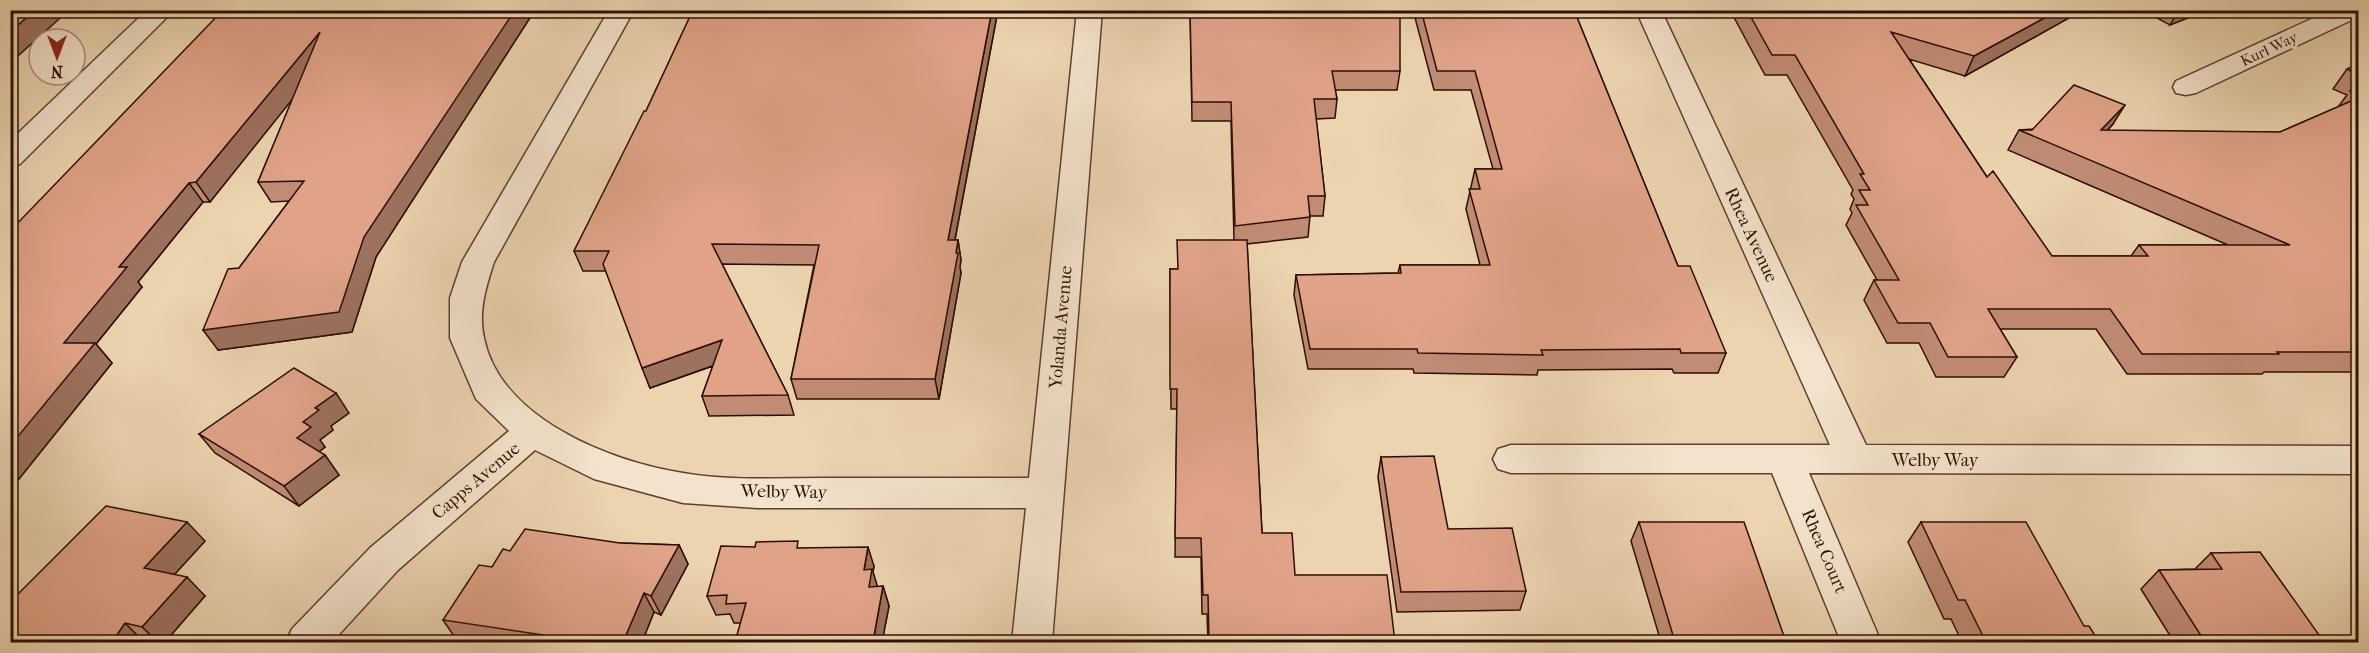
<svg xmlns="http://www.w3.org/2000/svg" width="2369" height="653" viewBox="0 0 2369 653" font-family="'IM FELL French Canon',serif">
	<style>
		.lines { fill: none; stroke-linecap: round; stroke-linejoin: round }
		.minor-casing { stroke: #5c402e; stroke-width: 3 }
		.minor { fill: #f3e3cc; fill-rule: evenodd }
		.wall { fill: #c18c75; stroke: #2c0e03; stroke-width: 1.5 }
		.shaded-wall { fill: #9d725f; stroke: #2c0e03; stroke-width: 1.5 }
		.building { fill: #e0a388; stroke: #2c0e03; stroke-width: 1.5 }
		.labels { text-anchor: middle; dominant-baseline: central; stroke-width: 6; stroke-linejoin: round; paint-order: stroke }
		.far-street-label { font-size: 15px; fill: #2c0e03; stroke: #f3e3cc }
		.street-label { font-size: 18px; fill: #2c0e03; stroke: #f3e3cc }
	</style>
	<rect width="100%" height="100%" fill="#ecd4b0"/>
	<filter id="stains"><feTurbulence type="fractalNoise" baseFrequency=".00333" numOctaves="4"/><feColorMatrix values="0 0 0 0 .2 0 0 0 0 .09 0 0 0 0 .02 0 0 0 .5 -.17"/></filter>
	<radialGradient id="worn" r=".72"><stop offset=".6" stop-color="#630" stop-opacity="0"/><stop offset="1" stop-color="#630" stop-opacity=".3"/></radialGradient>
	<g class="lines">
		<!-- minor casing -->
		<g class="minor-casing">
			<path id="minor" d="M147 10H174L20 164 10 167V141Z
				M609 10H634L494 262C486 287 478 311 484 338 500 418 610 462 683 473 729 481 777 478 824 478 892 478 960 478 1029 478L1077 10H1102L1052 642H1012L1026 508H757L683 503 594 479 535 450 398 570 332 642H286L292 629 370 548 509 431 476 399 450 338V298L462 262Z
				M1636 10H1661L1866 445 2358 446V474L1809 473 1881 642H1841L1772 473H1511L1498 469 1493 459 1498 449 1511 445H1830Z
				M2331 10H2358V17L2196 93 2186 95 2176 93 2173 87 2176 81Z"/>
		</g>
		<!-- minor -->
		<use href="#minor" class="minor"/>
	</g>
	<!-- wall -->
	<path class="wall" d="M223 10H535L376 257 352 332 218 350 239 268 289 201 271 202 258 182 293 98 210 202H203L138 282 142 287 96 344 112 363 10 490Z
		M693 10H998L955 240H958L961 260 960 267 961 273 939 399H797L791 379 814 265 722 264 788 395 794 415 709 416 702 396 713 366 650 388 606 271H583L574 251 646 111Z
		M1190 10 1400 71 1397 90H1335L1337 99 1335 118 1316 119 1325 196 1323 216H1310L1308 237 1247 244 1262 533 1295 575 1395 642H1208L1207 614H1202L1201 557H1175L1177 409H1171L1170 269H1177L1234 240 1231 121H1192Z
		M1413 10H1574L1678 266 1726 353 1718 373H1674L1672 369 1538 370 1537 375 1414 373 1413 369H1308L1294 295 1296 275 1398 273 1400 265H1480L1466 209 1475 169H1493L1471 90H1434Z
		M1730 10H2083L1965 76 1909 59 1987 177 2052 256H2131L2139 245H2228L2008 150 2019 130 2113 124 2107 131 2280 132 2338 107 2347 95 2333 89 2347 69 2358 64V372H2264L2262 374H2127L2096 329H2000L2017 357 2004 377H1936L1919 343H1887L1864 300 1874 280H1877L1846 225 1852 213 1850 209 1854 199 1851 194 1853 190 1787 75H1765Z
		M2142 10H2208L2170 25Z
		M349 413 331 426 333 430 320 440 325 447 319 452 325 455 339 475 299 506 215 453 199 434Z
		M1381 457 1448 529 1526 591 1520 610 1397 612 1378 477Z
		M1639 522 1786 642H1661L1631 541Z
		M1921 522 2084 626 2099 642H1962L1951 619H1944L1908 542Z
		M205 541 174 575 205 596 165 642H10Z
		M620 543 679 545 688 564 661 615 654 612 642 642H478L456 639 443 620 492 567Z
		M800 548 874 566 873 572 877 587 883 586 889 606 882 642H735L741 623H734L730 614 716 615 707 596Z
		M2211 553 2324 642H2174L2141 589 2159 570 2195 569Z"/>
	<!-- shaded-wall -->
	<path class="shaded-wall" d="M35 10H69L10 63V32Z
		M515 10H535L376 257 352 332 218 350 203 330Z
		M992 10H998L951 260 948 240Z
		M2059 10H2083L1965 76 1974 56Z
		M2179 10H2208L2170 25Z
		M320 32 331 51 210 202 196 182Z
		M2125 105 2113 124 2089 150 2101 130Z
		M189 183 203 202 138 282 142 287 96 344 112 363 10 490V446L64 343 119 267Z
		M958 240 961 260 960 267 961 273 939 399 935 379Z
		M722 340 729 360 650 388 642 368Z
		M336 393 349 413 331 426 333 430 320 440 325 447 311 458 297 438 303 422 315 408Z
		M325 455 339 475 299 506 284 486Z
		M187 522 205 541 163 587 144 568Z
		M679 545 688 564 661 615 651 596Z
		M868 547 874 566 873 572 878 588 875 606 864 570Z
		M187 577 205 596 165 642H158L142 627Z
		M883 586 889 606 882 642H873Z
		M644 593 654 612 642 642H623Z
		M125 623 144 642H112Z"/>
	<!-- building -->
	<path class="building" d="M10 10H35L10 32Z
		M223 10H515L364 237 339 312 203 330 228 269 239 268 304 181 258 182 320 32 196 182 189 183 119 267H127L64 343H95L10 446V231Z
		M693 10H992L948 240H958L956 253H958L935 379H791L819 245 712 244 788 395 702 396 722 340 642 368 603 264 609 251H574L644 111H646Z
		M1190 10H1400V71H1332L1337 99H1314L1325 196H1308L1310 217 1235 226 1231 102H1192Z
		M1421 10H1574L1678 266H1690L1726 353H1681L1680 349 1541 350 1543 355 1418 353 1417 349H1310L1296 275 1401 273 1400 265H1490L1469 189H1480L1475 169H1502L1475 71H1437Z
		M1747 10H2059L1974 56 1891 32 1987 177 1993 171 2052 256H2148L2139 245H2290L2019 130H2032L2074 85 2125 105 2101 130 2280 132 2358 98V352H2277L2279 354H2142L2110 309H1988L2017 357H1948L1930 323H1898L1874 280H1899L1856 205H1868L1859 190H1870L1860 174H1864L1795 55H1772Z
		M2358 64V75L2347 69Z
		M2358 87V95L2350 91Z
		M1177 240H1247L1262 533H1292L1295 575H1387L1395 642H1209L1208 595H1203L1201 538H1175L1177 389H1170V269H1178Z
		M294 368 336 393 315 408 319 410 303 422 311 427 297 438 325 455 284 486 199 434Z
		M1434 456 1448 529 1512 528 1526 591 1401 592 1381 457Z
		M106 506 187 522 144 568 187 577 142 627 125 623 112 642H10V602Z
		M1639 522H1744L1786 642H1675Z
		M1921 522H2026L2084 626H2089L2099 642H1986L1965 600H1958Z
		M525 529 620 543 679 545 651 596 644 593 623 642H590L443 620 479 565 492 567 503 549 510 551Z
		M798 541 797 548 868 547 864 570 872 569 869 587 883 586 873 642H735L746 603 726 604 727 595 707 596 721 546 755 547 756 542Z
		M2260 552 2324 642H2205L2159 570 2222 569 2211 553Z"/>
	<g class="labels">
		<!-- far-street labels -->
		<g class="far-street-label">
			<text transform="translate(2269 49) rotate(-25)">Kurl Way</text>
		</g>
		<!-- street labels -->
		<g class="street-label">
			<text transform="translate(1751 235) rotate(65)">Rhea Avenue</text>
			<text transform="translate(1061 327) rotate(-85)">Yolanda Avenue</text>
			<text x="1935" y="460">Welby Way</text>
			<text transform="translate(476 481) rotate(-40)">Capps Avenue</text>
			<text transform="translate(784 492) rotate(1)">Welby Way</text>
			<text transform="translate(1824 551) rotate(67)">Rhea Court</text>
		</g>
	</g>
	<!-- margin -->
	<rect width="2369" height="653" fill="none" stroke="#ecd4b0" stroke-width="36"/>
	<rect x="12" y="12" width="2345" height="629" fill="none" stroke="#2c0e03" stroke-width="3"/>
	<rect x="18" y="18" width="2333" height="617" fill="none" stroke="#2c0e03" stroke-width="1.5"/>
	<!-- north arrow -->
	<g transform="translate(57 57) rotate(180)"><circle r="28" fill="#f3e3cc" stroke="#a38e7c" stroke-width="1.5"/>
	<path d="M0-4.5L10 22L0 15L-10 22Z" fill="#8f2418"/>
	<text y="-9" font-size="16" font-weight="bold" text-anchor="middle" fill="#2c0e03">N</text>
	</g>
	<rect width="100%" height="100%" filter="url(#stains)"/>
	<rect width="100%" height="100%" fill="url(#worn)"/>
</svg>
